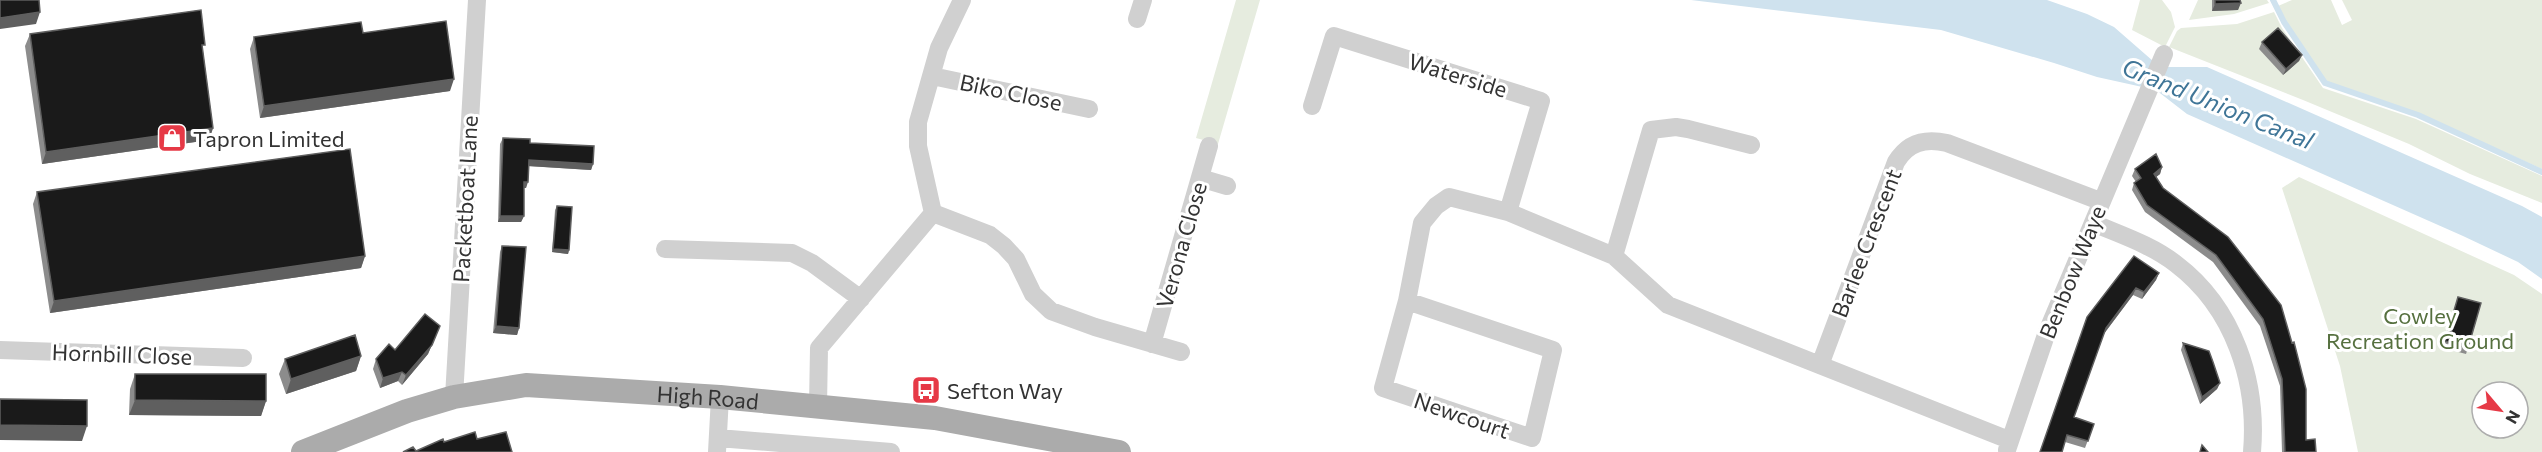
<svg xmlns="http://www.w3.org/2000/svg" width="2542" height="452" viewBox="0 0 2542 452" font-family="Commissioner,sans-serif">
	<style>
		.green { fill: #e6ecdf; fill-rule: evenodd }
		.water { fill: #cfe2ee }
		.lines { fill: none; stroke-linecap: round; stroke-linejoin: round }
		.stream { stroke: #cfe2ee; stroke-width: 6 }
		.minor { stroke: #d0d0d0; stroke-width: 18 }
		.major { stroke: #ababab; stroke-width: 24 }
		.wall { fill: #8c8c8c }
		.shaded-wall { fill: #5f5f5f }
		.building { fill: #1a1a1a; stroke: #5f5f5f; stroke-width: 1.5 }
		.labels { text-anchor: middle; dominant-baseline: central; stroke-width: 6; stroke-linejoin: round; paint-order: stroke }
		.street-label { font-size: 22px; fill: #333; stroke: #fff }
		.poi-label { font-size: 22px; fill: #333; stroke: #fff; text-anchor: start }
		.park-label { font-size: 22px; fill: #56703f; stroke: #fff }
		.water-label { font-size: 24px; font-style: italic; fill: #3f7597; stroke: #fff }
	</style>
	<rect width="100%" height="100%" fill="#fff"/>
	<!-- green -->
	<path class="green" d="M1236 0H1260L1218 144 1196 138Z
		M2140 0H2162L2171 12 2175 27 2165 47 2132 30Z
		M2198 0H2267L2269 3 2234 14 2189 20Z
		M2292 0H2331L2342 25 2352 20 2342 0H2542V169L2418 113 2326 82 2286 22 2278 6Z
		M2274 12 2282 28 2323 88 2416 119 2542 176V203L2470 174 2409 144 2303 100 2169 47 2177 31 2181 28 2237 24Z
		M2299 177 2514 275 2542 294V452H2358L2340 366 2282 188ZM2482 392H2518V428H2482Z"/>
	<!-- water -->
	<path class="water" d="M1691 0H2047L2087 14 2114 27 2153 61 2168 67H2207L2522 206 2542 217V279L2518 262 2463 236 2187 114 2156 90 2097 77 2054 63 1941 30Z"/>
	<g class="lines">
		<!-- stream -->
		<path class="stream" d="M2273 0 2284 22 2325 83 2418 115 2542 172"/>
		<!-- minor -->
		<path class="minor" d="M1137 19 1143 0
			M932 76 1089 109
			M1312 106 1334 36 1541 101 1508 212
			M1200 178 1227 186
			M933 213 990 235 1004 246 1016 259 1033 294 1051 311 1095 327 1181 352
			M933 213 918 146V122L939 48 962 0
			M2093 223C2121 235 2152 245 2176 264 2234 308 2258 382 2252 452
			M665 249 792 253 812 263 861 299
			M1614 256 1651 130 1676 127 1688 129 1751 145
			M1407 301 1553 350 1532 438 1383 388 1407 301 1422 223 1436 206 1449 197 1508 212 1614 256 1668 305 2009 440
			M1152 344 1209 146
			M0 350 243 358
			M1820 365 1896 162C1908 142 1925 138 1947 143L2100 201
			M454 397 477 0
			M818 406 819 348 933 213
			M718 438 891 452
			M2007 450 2047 332 2164 54
			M717 452 720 397"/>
		<!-- major -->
		<path class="major" id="s1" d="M303 452 407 411 454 397 526 385 720 397 935 418 1119 452"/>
	</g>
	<!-- wall -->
	<path class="wall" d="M2212 0H2240L2238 10 2212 11Z
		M363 33 450 91 260 118 250 49 254 37Z
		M30 34 203 51 213 128 209 140 42 164 25 46Z
		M2262 42 2302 55 2299 61 2283 75 2259 49Z
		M503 138 530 143 593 164 591 170 529 166 526 188H524V216L521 222H498L500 144Z
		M2162 167 2160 174 2156 177 2163 188 2281 305 2306 440 2316 452H2282L2280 386 2260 326 2213 262 2145 212 2132 190 2134 183 2136 182 2132 176 2135 169Z
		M37 192 365 256 361 268 50 313 33 204Z
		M557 206 569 250 568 254 552 252 555 210Z
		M502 246 519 328 517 335 493 333 500 252Z
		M2159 273 2156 280 2142 299 2133 295 2103 335 2074 417 2094 424 2085 448 2065 442 2087 317Z
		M2458 297 2468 348 2466 354 2443 348Z
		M440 326 428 354 402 385 398 381 380 388 373 369 376 359Z
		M2183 343 2220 383 2217 389 2200 404 2181 350Z
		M361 356 356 371 286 394 279 374 285 359Z
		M135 374 266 401 261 416 129 415 130 389Z"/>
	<!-- shaded-wall -->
	<path class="shaded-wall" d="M2241 3 2238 10 2212 11 2215 4Z
		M40 12 36 24 0 29V18Z
		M2302 55 2299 61 2283 75 2286 69Z
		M454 79 450 91 260 118 264 106Z
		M213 128 209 140 42 164 46 152Z
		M529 160 593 164 591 170 527 166Z
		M2162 167 2160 174 2151 181 2154 174Z
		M524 182H528L526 188H522Z
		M500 216H524L521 222H498Z
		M553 249 569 250 568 254 552 252Z
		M365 256 361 268 50 313 54 301Z
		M2159 273 2156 280 2142 299 2144 292Z
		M2136 288 2133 295 2103 335 2106 328Z
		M440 326 428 354 402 385 406 375Z
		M496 326 519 328 517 335 493 333Z
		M361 356 356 371 286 394 291 379Z
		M402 372 398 381 380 388 383 378Z
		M2220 383 2217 389 2200 404 2202 397Z
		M135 400 266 401 261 416 129 415Z
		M0 425 87 426 82 441 0 440Z"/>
	<!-- building -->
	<path class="building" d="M0 0H39L40 12 0 18Z
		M2215 0H2240L2241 3 2215 4Z
		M201 10 205 45H202L213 128 46 152 30 34Z
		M446 21 454 79 264 106 254 37 361 22 363 33Z
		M2278 28 2302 55 2286 69 2262 42Z
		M503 138 530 139V143L594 146 593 164 529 160 528 182H524V216H500Z
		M350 149 365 256 54 301 37 192Z
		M2156 154 2162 167 2154 174 2163 188 2228 237 2281 305 2292 343 2294 342 2306 389V440L2315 439 2316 452H2285L2282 379 2263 319 2216 255 2147 205 2134 183 2141 178 2135 169Z
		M557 206 572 207 569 250 553 249Z
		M502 246 526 247 519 328 496 326Z
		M2134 256 2159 273 2144 292 2136 288 2106 328 2074 417 2094 424 2088 441 2067 435 2062 452H2040L2087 317Z
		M2458 297 2481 303 2468 348 2445 341Z
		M425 314 440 326 432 345 406 375 402 372 383 378 376 359 389 344 395 350Z
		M355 335 361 356 291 379 285 359Z
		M2183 343 2209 351 2213 362 2220 383 2202 397Z
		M135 374H266V401L135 400Z
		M0 399 87 400V426L0 425Z
		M475 432 477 439 506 432 512 452H403L413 447 416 451 443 439 444 442Z
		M2202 445 2208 452H2200Z"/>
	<!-- icons -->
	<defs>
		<g id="shop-square" transform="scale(1.5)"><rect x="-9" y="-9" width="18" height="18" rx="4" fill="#e63946" stroke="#fff"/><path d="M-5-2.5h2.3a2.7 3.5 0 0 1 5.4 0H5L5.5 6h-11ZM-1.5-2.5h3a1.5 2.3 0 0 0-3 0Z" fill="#fff"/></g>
		<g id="bus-square" transform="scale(1.5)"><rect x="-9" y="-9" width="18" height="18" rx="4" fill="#e63946" stroke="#fff"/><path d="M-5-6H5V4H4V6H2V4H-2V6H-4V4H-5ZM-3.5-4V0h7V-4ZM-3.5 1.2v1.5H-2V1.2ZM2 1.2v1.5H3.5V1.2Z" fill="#fff"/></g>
	</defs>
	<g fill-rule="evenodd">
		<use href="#shop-square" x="172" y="138"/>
		<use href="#bus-square" x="926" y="390"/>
	</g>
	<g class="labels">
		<!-- street labels -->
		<g class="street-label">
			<text transform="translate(1458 75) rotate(17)">Waterside</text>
			<text transform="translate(1011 92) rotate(12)">Biko Close</text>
			<text transform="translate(465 199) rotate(-87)">Packetboat Lane</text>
			<text transform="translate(1866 243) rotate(-69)">Barlee Crescent</text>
			<text transform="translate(1181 245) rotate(-74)">Verona Close</text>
			<text transform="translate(2072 272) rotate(-68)">Benbow Waye</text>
			<text transform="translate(122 354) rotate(2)">Hornbill Close</text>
			<text stroke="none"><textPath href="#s1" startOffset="416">High Road</textPath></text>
			<text transform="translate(1462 415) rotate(19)">Newcourt</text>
		</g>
		<!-- poi labels -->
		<g class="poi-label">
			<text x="193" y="138">Tapron Limited</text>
			<text x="947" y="390">Sefton Way</text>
		</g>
		<!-- park labels -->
		<g class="park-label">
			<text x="2420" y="315">Cowley<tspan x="2420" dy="25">Recreation Ground</tspan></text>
		</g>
		<!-- water labels -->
		<g class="water-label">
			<text transform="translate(2218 103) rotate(22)">Grand Union Canal</text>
		</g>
	</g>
	<!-- north arrow -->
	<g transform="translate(2500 410) rotate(119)"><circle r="28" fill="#ffffff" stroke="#adadad" stroke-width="1.5"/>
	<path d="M0-4.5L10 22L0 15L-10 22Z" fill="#e63946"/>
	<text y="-9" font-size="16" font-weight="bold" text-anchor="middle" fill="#333333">N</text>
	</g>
</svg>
